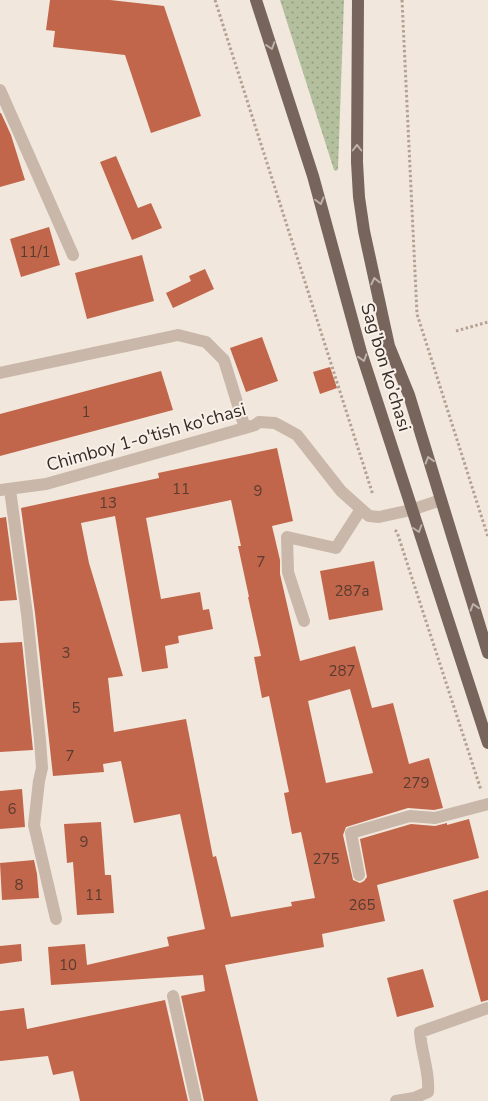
<svg xmlns="http://www.w3.org/2000/svg" width="488" height="1101" viewBox="0 0 488 1101" font-family="'Nunito Sans',sans-serif">
	<style>
		.grass { fill: url(#grass-dots) }
		.building { fill: #c1664a; fill-rule: evenodd }
		.lines { fill: none; stroke-linecap: round; stroke-linejoin: round }
		.path { stroke: #b5a193; stroke-width: 3; stroke-dasharray: 2.5 2.5; stroke-linecap: butt }
		.minor { stroke: #c9b7a9; stroke-width: 12 }
		.major { stroke: #77645a; stroke-width: 12 }
		.oneway { stroke: #beb2a9 }
		.labels { text-anchor: middle; dominant-baseline: central; stroke-width: 4; stroke-linejoin: round; paint-order: stroke }
		.number-label { font-size: 15px; fill: #593b30 }
		.street-label { font-size: 18px; fill: #362d28; stroke: #f9f1e9 }
	</style>
	<defs>
		<pattern id="grass-dots" width="8" height="8" patternUnits="userSpaceOnUse" patternTransform="scale(1.25)"><rect width="8" height="8" fill="#b4c09d"/><path d="M2 2h.1M6 6h.1" fill="none" stroke="#939c80" stroke-width="1.8" stroke-linecap="round"/></pattern>
	</defs>
	<rect width="100%" height="100%" fill="#f1e7dc"/>
	<!-- grass -->
	<path class="grass" d="M280 0H344L338 169 336 171 334 170Z"/>
	<!-- building -->
	<path class="building" d="M50 0H110L164 6 201 116 151 133 125 55 53 47 55 31 46 30Z
		M0 113H1L11 135 25 180 0 187Z
		M116 156 138 208 151 203 162 228 132 240 100 162Z
		M49 227 60 265 21 277 10 239Z
		M142 255 154 301 87 319 75 273Z
		M205 269 214 289 173 308 166 293 191 281 189 276Z
		M262 337 278 381 246 392 230 348Z
		M330 367 337 388 320 394 313 372Z
		M161 371 173 410 0 456V414Z
		M277 448 293 521 272 526 280 560V574L300 661 355 646 372 708 393 703 409 764 429 758 443 808 434 810 408 808 346 827 343 835 353 880 360 883 364 881 367 877 360 839 411 824 435 826 447 823V825L469 819 479 858 377 885 385 921 322 934 324 947 225 965 258 1101H204L181 996 205 991 203 975 51 985 48 947 85 944 87 965 169 946 167 937 205 929 180 814 134 823 121 761 103 764 104 772 53 776 35 613 21 508 159 478 158 473ZM231 500 241 546H238L249 597H248L261 656 254 657 262 698 269 696 289 792 284 793 292 834 301 832 315 898 291 902 292 906 231 917 216 856 213 857 186 719 114 732 108 678 123 676 89 563 81 523 115 516 142 672 168 668 165 646 179 643 178 636 213 629 209 609 203 610 200 592 161 599 146 518ZM350 689 373 773 326 783 308 701Z
		M6 517 17 600 0 601V518Z
		M374 561 383 610 329 620 320 571Z
		M22 642 33 750 0 752V643Z
		M22 789 25 827 0 829V791Z
		M101 822 105 875H111L114 913 77 915 73 862 67 863 64 824Z
		M34 860 37 874 39 898 2 900 0 863Z
		M488 890V1000L481 1002 453 900Z
		M21 944 22 961 0 964V946Z
		M423 969 434 1007 397 1017 387 978Z
		M165 1000 188 1101H80L73 1071 53 1075 48 1056 0 1061V1011L24 1008 27 1029Z"/>
	<g class="lines">
		<!-- path -->
		<path class="path" d="M215 0 373 495
			M402 0 417 314 488 537
			M456 331 488 322
			M395 530 397 532 481 790"/>
		<!-- minor -->
		<path class="minor" d="M0 90 73 255
			M0 373 178 335 206 342 224 360 245 428
			M0 490 46 484 245 428 255 425 259 422 275 423 297 435 341 491 369 516 379 517 411 510 441 500
			M10 490 27 614 40 740 42 768 39 781 34 825 56 919
			M304 621 288 572 287 537 336 548 361 509
			M359 875 351 833 410 816 435 818 488 804
			M173 996 196 1101
			M396 1101 414 1098 428 1092C430 1072 421 1052 420 1032L488 1008"/>
		<!-- major -->
		<path class="major" d="M256 0 313 176 361 352 488 743
			M358 0 357 162 359 197 364 231 389 346 409 395 488 653"/>
	</g>
	<!-- one-way arrows -->
	<defs><path id="oneway-chevron" d="M-2-3.5L2.5 0L-2 3.5" fill="none" stroke-width="1.6" stroke-linecap="round" stroke-linejoin="round" transform="scale(1.25)"/></defs>
	<g class="oneway">
		<use href="#oneway-chevron" transform="translate(271 46) rotate(72)"/>
		<use href="#oneway-chevron" transform="translate(357 148) rotate(-90)"/>
		<use href="#oneway-chevron" transform="translate(320 201) rotate(75)"/>
		<use href="#oneway-chevron" transform="translate(375 281) rotate(-103)"/>
		<use href="#oneway-chevron" transform="translate(363 358) rotate(73)"/>
		<use href="#oneway-chevron" transform="translate(429 460) rotate(-107)"/>
		<use href="#oneway-chevron" transform="translate(418 529) rotate(72)"/>
		<use href="#oneway-chevron" transform="translate(474 607) rotate(-107)"/>
	</g>
	<g class="labels">
		<!-- number labels -->
		<g class="number-label">
			<text x="35" y="252">11/1</text>
			<text x="86" y="412">1</text>
			<text x="181" y="489">11</text>
			<text x="258" y="491">9</text>
			<text x="108" y="503">13</text>
			<text x="261" y="562">7</text>
			<text x="352" y="591">287a</text>
			<text x="66" y="653">3</text>
			<text x="342" y="671">287</text>
			<text x="76" y="708">5</text>
			<text x="70" y="756">7</text>
			<text x="416" y="783">279</text>
			<text x="12" y="809">6</text>
			<text x="84" y="842">9</text>
			<text x="326" y="859">275</text>
			<text x="19" y="885">8</text>
			<text x="94" y="895">11</text>
			<text x="362" y="905">265</text>
			<text x="68" y="965">10</text>
		</g>
		<!-- street labels -->
		<g class="street-label">
			<text transform="translate(386 367) rotate(73)">Sag’bon ko’chasi</text>
			<text transform="translate(146 437) rotate(-16)">Chimboy 1-o'tish ko'chasi</text>
		</g>
	</g>
</svg>
